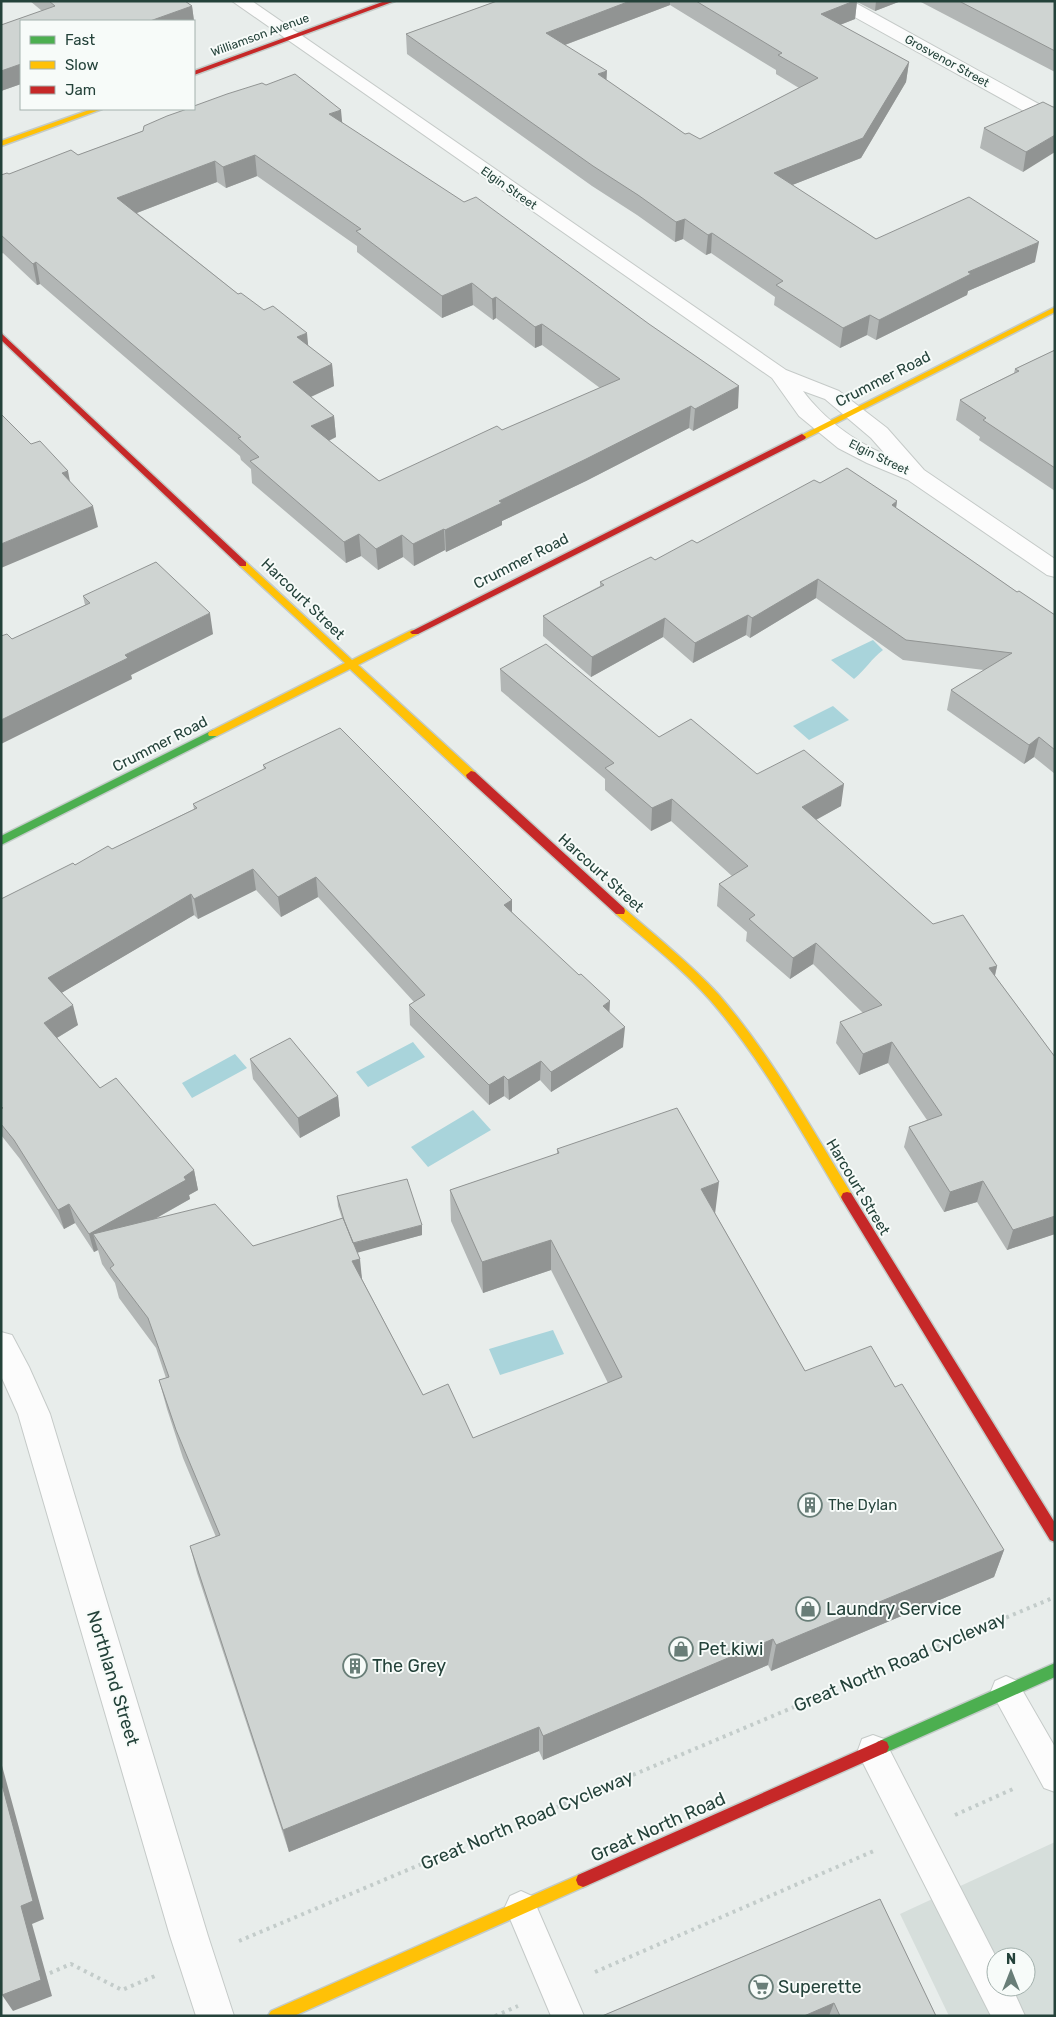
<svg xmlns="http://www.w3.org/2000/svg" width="1056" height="2017" viewBox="0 0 1056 2017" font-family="Rubik,sans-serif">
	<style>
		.built { fill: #d6dedb; fill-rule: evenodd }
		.water { fill: #a9d4db }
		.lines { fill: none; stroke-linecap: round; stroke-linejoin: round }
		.lane-casing { stroke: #c5cac8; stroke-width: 2 }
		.street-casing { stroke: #c5cac8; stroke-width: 2 }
		.fast-casing { stroke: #c3cbc8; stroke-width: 3 }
		.slow-casing { stroke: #c3cbc8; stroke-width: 3 }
		.jam-casing { stroke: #c3cbc8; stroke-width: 3 }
		.path { stroke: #c3ccca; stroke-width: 4; stroke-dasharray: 3 4.5; stroke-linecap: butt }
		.lane { fill: #fcfcfc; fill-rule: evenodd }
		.street { fill: #fcfcfc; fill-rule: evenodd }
		.fast { fill: #4caf50; fill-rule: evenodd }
		.slow { fill: #ffc107; fill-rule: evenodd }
		.jam { fill: #c62828; fill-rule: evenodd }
		.wall { fill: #b2b6b5; fill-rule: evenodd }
		.shaded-wall { fill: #919493 }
		.building { fill: #cfd4d2; stroke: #919493; fill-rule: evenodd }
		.labels { text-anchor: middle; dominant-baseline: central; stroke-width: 4; stroke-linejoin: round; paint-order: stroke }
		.far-street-label { font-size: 12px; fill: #24423a; stroke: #f7fbf9 }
		.street-label { font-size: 15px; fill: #24423a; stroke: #f7fbf9 }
		.poi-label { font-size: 15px; fill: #24423a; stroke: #f7fbf9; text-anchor: start }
		.near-poi-label { font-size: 18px; fill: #24423a; stroke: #f7fbf9; text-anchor: start }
		.near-street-label { font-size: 18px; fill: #24423a; stroke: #f7fbf9 }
	</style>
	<rect width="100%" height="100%" fill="#e8edeb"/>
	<!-- built -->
	<path class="built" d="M1055 1842V2016H949L900 1914ZM996 1957H1026V1987H996Z"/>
	<!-- water -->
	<path class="water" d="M873 640 883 650C872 658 865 670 854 679L831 660Z
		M833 706 849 720 809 740 793 726Z
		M413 1042 425 1057 368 1087 356 1072Z
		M235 1054 247 1068 192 1098 182 1083Z
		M473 1110 491 1130 428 1167 411 1147Z
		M553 1330 564 1354 500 1375 489 1349Z"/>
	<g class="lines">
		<!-- lane casing -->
		<g class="lane-casing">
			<path id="lane" d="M1006 1676 1017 1681 1055 1747V1792L1044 1788 991 1691 995 1681Z
				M873 1735 884 1739 996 1957V1987H1012L1025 2016H991L862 1761 858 1750 862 1739Z
				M521 1891 532 1896 584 2016H551L505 1907 510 1896Z"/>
		</g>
		<!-- street casing -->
		<g class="street-casing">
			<path id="street" d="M232 1H252L786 370 839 391 887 428 924 470 1055 559V577L1047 575 908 480 867 463 838 448 799 416 772 378ZM803 391 825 399 871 438 886 455C854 441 824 419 803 391Z
				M831 1H852L1055 113V126L1049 125 833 5Z
				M1 1332 12 1335 29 1367 50 1414 208 1936 234 2016H196L170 1936 18 1414 1 1376Z"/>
		</g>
		<!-- fast casing -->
		<g class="fast-casing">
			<path id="fast" d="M213 730 217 732 218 734 217 736 1 845V836Z
				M1055 1663V1677L887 1752 882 1754 877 1752 875 1747 877 1742Z"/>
		</g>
		<!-- slow casing -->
		<g class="slow-casing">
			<path id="slow" d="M92 109H102L1 146V141Z
				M1055 307V312L805 439H799L798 437Z
				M243 561 246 562 352 660 412 630H418L420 632 418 634 358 665 475 772 476 775 475 778H467L350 669 217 736H209L208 734 209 732 345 663 240 566 238 564Z
				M620 907 624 908C656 937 690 963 719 995 771 1055 810 1126 851 1193L853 1197 851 1201 847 1202 843 1201C802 1133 763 1061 711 1001 683 969 648 942 616 914L615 911Z
				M583 1873 588 1875 590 1880 588 1885 294 2016H268L271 2011Z"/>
		</g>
		<!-- jam casing -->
		<g class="jam-casing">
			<path id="jam" d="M385 1H395L194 75V71Z
				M1 333 246 562V566H240L1 340Z
				M802 434 806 437 805 439 418 634H412L410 632Z
				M471 771 475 772 624 908 625 911 624 914H616L467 778 466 775Z
				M847 1192 851 1193 1055 1523V1542L1050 1540 843 1201 841 1197 843 1193Z
				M882 1740 887 1742 889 1747 887 1752 588 1885 583 1887 578 1885 576 1880 578 1875Z"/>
		</g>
		<!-- path -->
		<path class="path" d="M955 1815 1013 1789
			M239 1941 1055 1597
			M595 1972 876 1850
			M43 1976 71 1964 122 1990 155 1976
			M495 2016 518 2006"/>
		<!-- lane -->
		<use href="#lane" class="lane"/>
		<!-- street -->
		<use href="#street" class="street"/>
		<!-- fast -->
		<use href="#fast" class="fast"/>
		<!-- slow -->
		<use href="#slow" class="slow"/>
		<!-- jam -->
		<use href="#jam" class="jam"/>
	</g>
	<!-- wall -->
	<path class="wall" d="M30 1H185L192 6 194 21H21V84L1 91V25L42 11Z
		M497 1H901L875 11 857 2 855 19 840 25 909 62 906 82 861 158 792 185 876 239 1035 262 968 291 967 295 876 340 867 335 840 348 774 305 775 297 711 253 706 255 683 239 675 242 637 215 592 186 407 54 406 34ZM670 5 776 70V74L799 88 700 139 685 134 606 80 565 45Z
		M919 1H1055V72Z
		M266 85 342 123 738 408 693 431 689 428 586 481 502 521V525L446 552 445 550 414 566 403 557 378 570 361 556 346 563 252 483 251 469 241 460 240 456 40 284 37 285 3 253 1 254V175L9 174 78 155ZM257 176 357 246V252L442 318 473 305 493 320 496 318 535 348 542 345 600 388 502 430 379 481 329 441 336 437 334 416 311 397 334 386 332 364 308 346 238 294 137 213 217 182 226 188Z
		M1053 107 1023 172 980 148 984 128Z
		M1055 350V491L979 440 980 437 956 420 960 400 1014 373 1015 369Z
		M820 483 897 501 896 508 1017 592 1055 615V774L1034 757 1024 764 947 710 951 690 984 670 903 660 816 598 750 638 746 635 693 663 663 637 591 677 543 636V616L600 586V582L697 543Z
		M83 596 213 634 131 675 132 679 12 639 85 605Z
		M500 669 659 737 841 806 816 820 933 924 997 966 995 976 1055 1057V1234L1007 1250 977 1202 944 1212 904 1147 909 1127 927 1120 888 1063 859 1075 836 1043 840 1022 863 1013 813 964 790 979 746 941 747 932 717 906 719 884 732 876 671 821 651 831 605 790V779L501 691Z
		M263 765 512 900V912L609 1012 623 1047 551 1092 540 1080 509 1100 504 1096 489 1105 410 1025 409 1005 414 1002 318 897 281 917 256 890 198 919 194 915 61 993 78 1025 57 1038 100 1088 194 1170 198 1190 189 1195 190 1199 155 1219 253 1246 342 1218 338 1206 337 1196 422 1235 357 1252 362 1279 423 1395 473 1438 608 1383 551 1270 483 1293 451 1221 450 1190 557 1154V1149L715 1213 805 1371 895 1387 1004 1550 994 1577 771 1671 768 1665 543 1760 539 1751 289 1852 197 1573 190 1546 216 1537 183 1458 167 1409 159 1380 166 1378 156 1348 119 1298 115 1283 102 1264 98 1250 94 1252 75 1223 64 1229 20 1159 1 1135V899L75 865 112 849 194 809 193 804 264 769Z
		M250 1059 338 1096 340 1116 300 1138 253 1079Z
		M880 1899 936 2016H602Z"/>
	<!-- shaded-wall -->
	<path class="shaded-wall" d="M630 1H670V5L546 52V33Z
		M854 1H857L855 19 819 33 821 14Z
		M876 1H901L875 11Z
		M192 6 194 21H150Z
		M909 62 906 82 861 158 772 193 774 173Z
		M21 64V84L1 91V71Z
		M607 71 606 90 598 74Z
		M341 110 343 131 329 114Z
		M1055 135V152L1023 172 1026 152Z
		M255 155 257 176 226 188 223 167Z
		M215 161 217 182 121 219 117 198Z
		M685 219 683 239 675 242 676 222Z
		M712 233 711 253 706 255 708 235Z
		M1039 242 1035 262 968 291 967 295 876 340 879 320 968 272Z
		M36 262 40 284 37 285 33 264Z
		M472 283 473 305 442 318V296Z
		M496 297V318L493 320 492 299Z
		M870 315 867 335 840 348 843 328Z
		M542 324V345L535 348V327Z
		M307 333 309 354 297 337Z
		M332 364 334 386 295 404 293 382Z
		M739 386 738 408 693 431 695 409Z
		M691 406 689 428 586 481 502 521V525L446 552 445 530 499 501Z
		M334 416 336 437 313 448 311 426Z
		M68 471 72 492 62 473Z
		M897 501 894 521 892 505Z
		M93 506 98 527 1 568V544Z
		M444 529 445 550 414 566 413 544Z
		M359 534 361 556 346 563 344 542Z
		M402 535 403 557 378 570 376 549Z
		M818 579 816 598 750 638 752 618Z
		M210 613 213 634 131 675 132 679 1 744V720L125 655Z
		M748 615 746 635 693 663 695 643Z
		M665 618 663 637 591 677 592 657Z
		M1039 737 1034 757 1024 764 1029 745Z
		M844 784 841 806 799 829 802 807Z
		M672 799 671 821 651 831 652 808Z
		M253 869 256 890 198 919 194 899Z
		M316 877 318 897 281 917 278 897Z
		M191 894 194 915 53 998 48 978Z
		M512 900V920L504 905Z
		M816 943 813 964 790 979 793 958Z
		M997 966 992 987 989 968Z
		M610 1001 609 1021 603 1006Z
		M73 1005 78 1025 50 1042 44 1023Z
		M625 1027 623 1047 551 1092V1072Z
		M892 1042 888 1063 859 1075 863 1054Z
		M541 1061 540 1080 509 1100 508 1080Z
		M504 1076V1096L489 1105V1085Z
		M338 1096 340 1116 300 1138 298 1118Z
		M194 1170 198 1190 189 1195 190 1199 103 1248 93 1234 98 1250 94 1252 89 1234Z
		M983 1181 977 1202 944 1212 950 1192Z
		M719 1182 715 1214 701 1189Z
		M69 1204 75 1223 64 1229 58 1210Z
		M1055 1216V1234L1007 1250 1013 1230Z
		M422 1225V1235L353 1254 351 1244Z
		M551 1240V1270L483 1293 482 1262Z
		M360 1259 363 1289 352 1261Z
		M1004 1550 994 1577 771 1671 776 1645Z
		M773 1639 768 1665 543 1760V1736Z
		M539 1727V1751L289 1852 283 1830Z
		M1 1762 44 1919 32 1924 52 1996 13 2011 2 1995 21 1906 1 1781Z
		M834 2003 829 2016H804Z"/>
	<!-- building -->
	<path class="building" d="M49 1H185L192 6 150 21H21V64L1 71V25L55 6Z
		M497 1H630L546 33 607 71 598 74 685 134 689 133 700 139 818 78 778 55 782 53 696 1H854L821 14 909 62 863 138 774 173 876 239 969 197 1039 242 968 272 971 274 879 320 870 315 843 328 776 285 783 281 712 233 708 235 685 219 676 222 638 195 593 166 406 34Z
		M959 1H1055V51Z
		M295 74 341 110 329 114 464 202 476 197 649 324 739 386 695 409 691 406 586 459 499 501 502 503 445 530 444 529 413 544 402 535 376 549 359 534 344 542 250 461 259 457 238 438 241 437 36 262 33 264 1 235V175L7 173 9 174 71 150 78 155 143 131 144 126 167 116 187 109H194V106L227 94 262 83 266 85ZM255 155 361 229 356 231 442 296 472 283 492 299 496 297 535 327 542 324 620 379 502 430 497 426 379 481 311 426 334 416 293 382 332 364 297 337 307 333 273 306 264 310 241 293 238 294 117 198 215 161 223 167Z
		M1043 102 1053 107H1055V135L1026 152 984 128Z
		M1055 350V468L983 420 986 418 960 400 1019 371 1015 369Z
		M1 414 31 444 40 441 68 471 62 473 93 506 1 544Z
		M847 468 897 501 892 505 1017 592 1019 591 1055 615V750L1039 737 1029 745 951 690 1012 653 906 640 818 579 752 618 748 615 695 643 665 618 592 657 543 616 604 585 600 582 651 557 655 560 692 540 697 543 814 480 820 483Z
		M156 562 210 613 125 655 128 658 1 720V636L7 634 12 639 90 603 83 596Z
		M546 644 659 737 691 719 757 774 804 750 844 784 802 807 933 924 963 915 997 966 989 968 1055 1057V1216L1013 1230 983 1181 950 1192 909 1127 942 1115 892 1042 863 1054 840 1022 882 1005 816 943 793 958 749 919 755 915 719 884 748 866 672 799 652 808 605 768 614 763 500 669Z
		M340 728 512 900 504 905 579 975 581 974 610 1001 603 1006 625 1027 551 1072 541 1061 508 1080 504 1076 489 1085 409 1005 425 995 316 877 278 897 253 869 194 899 191 894 48 978 73 1005 44 1023 100 1088 116 1078 194 1170 184 1177 186 1180 89 1234 69 1204 58 1210 14 1140 1 1124V1109L3 1108 1 1106V899L73 863 75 865 108 846 112 849 197 808 193 804 266 768 263 765Z
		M290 1038 338 1096 298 1118 250 1059Z
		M677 1108 719 1182 701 1189 805 1371 871 1346 895 1387 902 1384 1004 1550 776 1645 773 1639 543 1736 539 1727 283 1830 190 1546 220 1535 176 1430 159 1380 169 1377 148 1318 110 1268 114 1265 93 1234 215 1204 253 1246 343 1218 360 1259 352 1261 423 1395 448 1384 473 1438 622 1377 551 1240 482 1262 450 1190 559 1153 557 1149Z
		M407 1179 422 1225 353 1243 344 1220 337 1196Z
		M1 1781 33 1901 21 1906 41 1980 2 1995Z
		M880 1899 936 2016H840L834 2003 804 2016H602Z"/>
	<!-- icons -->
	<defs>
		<g id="building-ring" transform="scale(1.25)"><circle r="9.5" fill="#f7fbf9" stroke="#697e78" stroke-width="1.5"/><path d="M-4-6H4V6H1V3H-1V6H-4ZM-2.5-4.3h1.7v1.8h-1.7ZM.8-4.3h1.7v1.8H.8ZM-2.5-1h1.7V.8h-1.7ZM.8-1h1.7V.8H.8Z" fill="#697e78"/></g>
		<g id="shop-ring" transform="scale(1.25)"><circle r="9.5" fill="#f7fbf9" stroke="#697e78" stroke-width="1.5"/><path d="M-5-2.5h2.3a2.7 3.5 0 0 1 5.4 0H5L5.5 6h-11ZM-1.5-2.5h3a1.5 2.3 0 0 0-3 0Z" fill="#697e78"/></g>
		<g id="supermarket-ring" transform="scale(1.25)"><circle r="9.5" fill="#f7fbf9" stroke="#697e78" stroke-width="1.5"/><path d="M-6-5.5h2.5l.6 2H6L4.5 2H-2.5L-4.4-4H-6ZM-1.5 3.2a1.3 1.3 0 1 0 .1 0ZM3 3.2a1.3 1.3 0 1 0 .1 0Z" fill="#697e78"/></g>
	</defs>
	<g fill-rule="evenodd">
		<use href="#building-ring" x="810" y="1505"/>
		<use href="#shop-ring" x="808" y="1609"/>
		<use href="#shop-ring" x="681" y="1649"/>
		<use href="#building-ring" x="355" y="1666"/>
		<use href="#supermarket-ring" x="761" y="1987"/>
	</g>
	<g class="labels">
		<!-- far-street labels -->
		<g class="far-street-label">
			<text transform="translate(260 35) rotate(-20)">Williamson Avenue</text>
			<text transform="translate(947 61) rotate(29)">Grosvenor Street</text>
			<text transform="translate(509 188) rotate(35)">Elgin Street</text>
			<text transform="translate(879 457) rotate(26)">Elgin Street</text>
		</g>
		<!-- street labels -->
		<g class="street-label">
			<text transform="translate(883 379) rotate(-27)">Crummer Road</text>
			<text transform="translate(521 561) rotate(-27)">Crummer Road</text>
			<text transform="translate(303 599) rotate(44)">Harcourt Street</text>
			<text transform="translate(160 744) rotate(-27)">Crummer Road</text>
			<text transform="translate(601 873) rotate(42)">Harcourt Street</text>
			<text transform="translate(858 1187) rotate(59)">Harcourt Street</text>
		</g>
		<!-- poi labels -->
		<g class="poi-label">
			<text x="828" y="1505">The Dylan</text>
		</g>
		<!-- near-poi labels -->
		<g class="near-poi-label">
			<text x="826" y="1609">Laundry Service</text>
			<text x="698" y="1649">Pet.kiwi</text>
			<text x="372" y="1666">The Grey</text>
			<text x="778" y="1987">Superette</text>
		</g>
		<!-- near-street labels -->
		<g class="near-street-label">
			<text transform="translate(900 1662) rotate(-23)">Great North Road Cycleway</text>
			<text transform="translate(113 1678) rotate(73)">Northland Street</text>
			<text transform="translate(527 1820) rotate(-23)">Great North Road Cycleway</text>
			<text transform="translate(658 1827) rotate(-24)">Great North Road</text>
		</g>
	</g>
	<!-- border -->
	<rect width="1056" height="2017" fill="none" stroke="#24423a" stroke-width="5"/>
	<!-- legend -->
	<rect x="20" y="20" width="175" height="90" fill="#f7fbf9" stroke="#a3b1ad"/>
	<rect x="30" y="36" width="25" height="8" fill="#4caf50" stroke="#a3b1ad"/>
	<text x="65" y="45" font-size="15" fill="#24423a">Fast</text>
	<rect x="30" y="61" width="25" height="8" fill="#ffc107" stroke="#a3b1ad"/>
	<text x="65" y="70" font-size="15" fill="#24423a">Slow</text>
	<rect x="30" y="86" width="25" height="8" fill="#c62828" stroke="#a3b1ad"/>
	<text x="65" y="95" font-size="15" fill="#24423a">Jam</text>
	<!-- north arrow -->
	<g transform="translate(1011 1972)"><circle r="24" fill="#f7fbf9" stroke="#a3b1ad"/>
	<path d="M0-4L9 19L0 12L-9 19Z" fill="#697e78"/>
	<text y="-8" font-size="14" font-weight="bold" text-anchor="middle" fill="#24423a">N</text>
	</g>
</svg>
